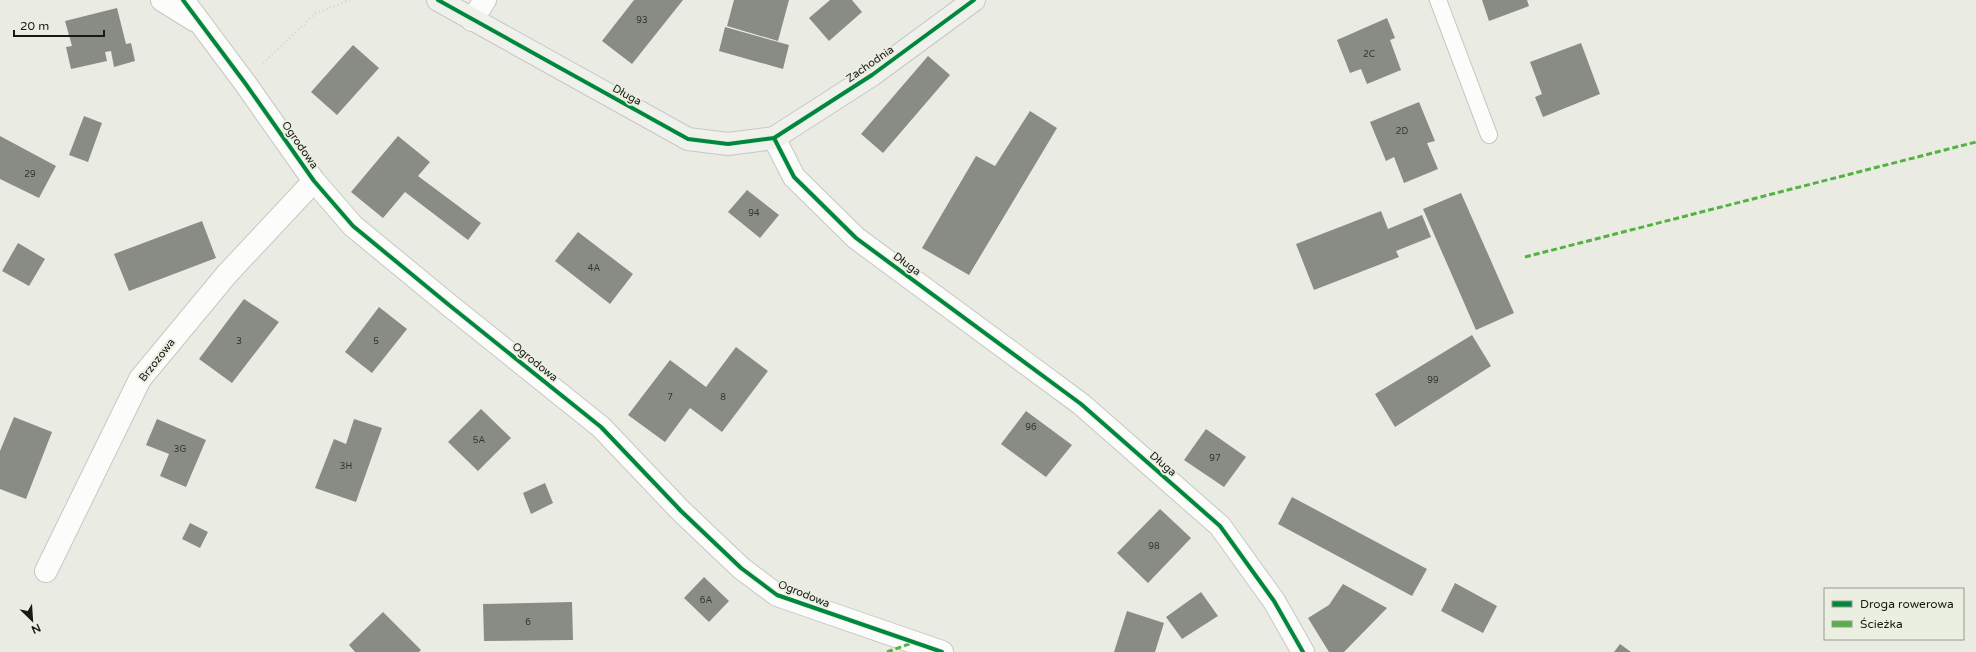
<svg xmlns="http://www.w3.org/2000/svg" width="1976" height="652" viewBox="0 0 1976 652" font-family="'Varela Round',sans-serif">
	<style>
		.building { fill: #898b85 }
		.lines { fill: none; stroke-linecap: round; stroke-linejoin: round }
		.lane-casing { stroke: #c6c8c2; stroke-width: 18 }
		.street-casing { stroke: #c6c8c2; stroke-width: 24 }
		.secondary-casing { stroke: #c6c8c2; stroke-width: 24 }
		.path { stroke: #d4d5d2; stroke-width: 2.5; stroke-dasharray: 1 3; stroke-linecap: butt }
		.lane { stroke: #fcfcfb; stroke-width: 16 }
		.street { stroke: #fcfcfb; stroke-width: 22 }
		.secondary { stroke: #f0f1ec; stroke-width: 22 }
		.quiet { stroke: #55b144; stroke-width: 3; stroke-dasharray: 6 3; stroke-linecap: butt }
		.cycleway-casing { stroke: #ebefe1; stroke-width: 6 }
		.cycleway { stroke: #00873e; stroke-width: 4 }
		.labels { text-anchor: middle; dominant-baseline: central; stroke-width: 4; stroke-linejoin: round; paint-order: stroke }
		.number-label { font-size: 9px; fill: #353631 }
		.street-label { font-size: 11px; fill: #191a15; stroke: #ebefe1 }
	</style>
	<rect width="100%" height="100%" fill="#eaece4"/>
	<!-- building -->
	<path class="building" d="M634 0H683L632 64 602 41Z
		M734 0H789L778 41 727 26Z
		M830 0H852L862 12 829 41 809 18Z
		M1482 0H1527L1529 6 1489 21Z
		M117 8 126 44 131 43 135 61 114 67 111 51 105 52 107 61 71 69 66 47 72 46 65 21Z
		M1387 18 1395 38 1390 40 1401 70 1367 84 1361 69 1350 73 1337 40Z
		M725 27 789 45 783 69 719 51Z
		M1581 43 1600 94 1543 117 1535 97 1542 94 1530 62Z
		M353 45 379 68 337 115 311 92Z
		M928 56 950 75 883 153 861 134Z
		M1419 102 1435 141 1427 143 1438 169 1404 183 1394 157 1386 161 1370 122Z
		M1030 111 1057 128 969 275 922 248 976 156 995 166Z
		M84 116 102 123 88 162 69 155Z
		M0 136 56 166 39 198 0 179Z
		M398 136 430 162 418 176 481 223 468 240 405 192 383 218 351 192Z
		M747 190 779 215 760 238 728 212Z
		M1461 193 1514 313 1476 330 1423 209Z
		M1381 211 1388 229 1422 215 1431 237 1396 251 1399 257 1314 290 1296 244Z
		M202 221 216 258 129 291 114 254Z
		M578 232 633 274 610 304 555 261Z
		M18 243 45 259 29 286 2 271Z
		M244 299 279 322 232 383 199 359Z
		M379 307 407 329 372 373 345 352Z
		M1472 335 1491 366 1395 427 1375 394Z
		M736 347 768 371 722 432 690 408 665 442 628 415 670 360 706 387Z
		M481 409 511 438 478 471 448 442Z
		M1026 411 1072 445 1046 477 1001 444Z
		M14 417 52 432 26 499 0 489V451Z
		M157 419 206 440 186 487 160 476 169 454 146 445Z
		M354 419 382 428 356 502 315 488 334 439 346 444Z
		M1206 429 1246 457 1224 487 1184 460Z
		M545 483 553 503 531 514 523 493Z
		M1292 497 1427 569 1412 596 1278 524Z
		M1160 509 1191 538 1148 583 1117 553Z
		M190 523 208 532 200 548 182 539Z
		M704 577 729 601 709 622 684 598Z
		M1455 583 1497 606 1483 633 1441 611Z
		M1343 584 1387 608 1344 652H1329L1308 618 1329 605Z
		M1201 592 1218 616 1182 639 1166 617Z
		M572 602 573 640 484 641 483 604Z
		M1127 611 1164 623 1155 652H1114Z
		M383 612 421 650 419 652H355L349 645Z
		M1620 644 1631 652H1614Z"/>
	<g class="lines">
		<!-- lane casing -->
		<g class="lane-casing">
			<path id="lane" d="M1438 0 1489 135"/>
		</g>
		<!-- street casing -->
		<g class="street-casing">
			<path id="street" d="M162 0 194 20
				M183 0 245 83 314 181 353 226 449 305 601 427 681 511 741 568 777 595 942 652
				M472 20 485 0
				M774 138 794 177 856 238 1081 404 1220 526 1274 601 1303 652
				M46 571 140 379 227 274 314 181"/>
		</g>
		<!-- secondary casing -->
		<g class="secondary-casing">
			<path id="secondary" d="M438 0 688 139 728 144 774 138 872 75 974 0"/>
		</g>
		<!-- path -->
		<path class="path" d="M263 63 316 13 350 0"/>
		<!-- lane -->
		<use href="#lane" class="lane"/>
		<!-- street -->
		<use href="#street" class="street"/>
		<!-- secondary -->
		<use href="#secondary" class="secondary"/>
		<!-- quiet -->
		<path class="quiet" d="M1525 257 1976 142
			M887 652 912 643"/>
		<!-- cycleway casing -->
		<g class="cycleway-casing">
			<path id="cycleway" d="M183 0 245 83 314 181 353 226 449 305 601 427 681 511 741 568 777 595 942 652
				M438 0 688 139 728 144 774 138 872 75 974 0
				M774 138 794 177 856 238 1081 404 1220 526 1274 601 1303 652"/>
		</g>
		<!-- cycleway -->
		<use href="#cycleway" class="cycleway"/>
	</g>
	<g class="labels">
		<!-- number labels -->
		<g class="number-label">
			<text x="642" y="20">93</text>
			<text x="1369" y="54">2C</text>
			<text x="1402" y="131">2D</text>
			<text x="30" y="174">29</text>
			<text x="754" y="213">94</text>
			<text x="594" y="268">4A</text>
			<text x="239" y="341">3</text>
			<text x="376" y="341">5</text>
			<text x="1433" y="380">99</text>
			<text x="670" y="397">7</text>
			<text x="723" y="397">8</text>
			<text x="1031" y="427">96</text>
			<text x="479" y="440">5A</text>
			<text x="180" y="449">3G</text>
			<text x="1215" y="458">97</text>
			<text x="346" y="466">3H</text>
			<text x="1154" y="546">98</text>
			<text x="706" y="600">6A</text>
			<text x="528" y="622">6</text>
		</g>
		<!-- street labels -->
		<g class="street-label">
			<text transform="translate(870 64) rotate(-35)">Zachodnia</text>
			<text transform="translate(627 95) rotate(29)">Długa</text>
			<text transform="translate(300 145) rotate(55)">Ogrodowa</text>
			<text transform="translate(907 264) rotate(36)">Długa</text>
			<text transform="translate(157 360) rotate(-52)">Brzozowa</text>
			<text transform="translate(535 362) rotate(39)">Ogrodowa</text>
			<text transform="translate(1163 464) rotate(41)">Długa</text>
			<text transform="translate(804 594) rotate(22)">Ogrodowa</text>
		</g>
	</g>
	<!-- legend -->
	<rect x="1824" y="588" width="140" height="52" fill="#ebefe1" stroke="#979a8f"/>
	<rect x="1832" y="601" width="20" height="6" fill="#00873e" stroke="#979a8f"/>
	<text x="1860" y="608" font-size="12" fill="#191a15">Droga rowerowa</text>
	<rect x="1832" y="621" width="20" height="6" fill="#55b144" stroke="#979a8f"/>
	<text x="1860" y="628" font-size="12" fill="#191a15">Ścieżka</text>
	<!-- north arrow -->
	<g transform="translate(32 620) rotate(155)" stroke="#ebefe1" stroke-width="3" paint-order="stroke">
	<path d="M0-3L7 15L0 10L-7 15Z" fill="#191a15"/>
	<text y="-6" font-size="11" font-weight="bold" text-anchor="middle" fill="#191a15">N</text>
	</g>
	<!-- scale -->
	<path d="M14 30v6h90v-6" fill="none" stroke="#191a15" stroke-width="2"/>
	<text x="20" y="30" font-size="12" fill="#191a15" stroke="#ebefe1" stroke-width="3" paint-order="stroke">20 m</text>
</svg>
